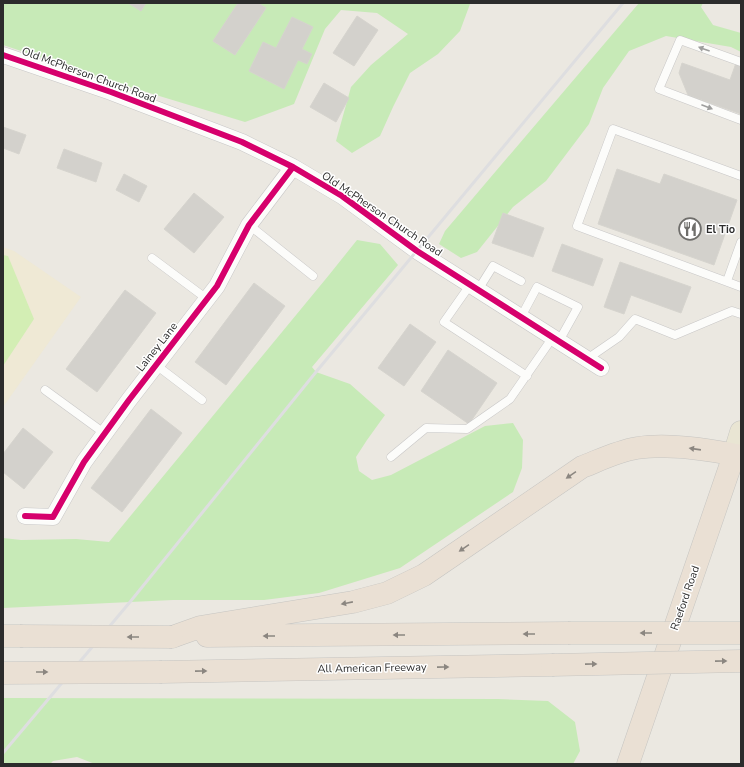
<svg xmlns="http://www.w3.org/2000/svg" width="744" height="767" viewBox="0 0 744 767" font-family="'Nunito Sans',sans-serif">
	<style>
		.education { fill: #efe9d5 }
		.green { fill: #c7eab7 }
		.pitch { fill: #d3eeb4 }
		.building { fill: #d3d1cc; stroke: #d6d4ce }
		.lines { fill: none; stroke-linecap: round; stroke-linejoin: round }
		.lane-casing { stroke: #c8c7c7; stroke-width: 9 }
		.street-casing { stroke: #c8c7c7; stroke-width: 17 }
		.primary-casing { stroke: #c6c5c2; stroke-width: 23 }
		.highway-casing { stroke: #c6c5c2; stroke-width: 23 }
		.lane { stroke: #fcfcfa; stroke-width: 8 }
		.street { stroke: #fcfcfa; stroke-width: 16 }
		.primary { stroke: #e9e5d3; stroke-width: 22 }
		.highway { stroke: #eae0d4; stroke-width: 22 }
		.rail { stroke: #dedee0; stroke-width: 3 }
		.highway-bridge-casing { stroke: #c6c5c2; stroke-width: 23; stroke-linecap: butt }
		.highway-bridge { stroke: #eae0d4; stroke-width: 22 }
		.cycleway-casing { stroke: #fff; stroke-width: 8 }
		.cycleway { stroke: #d6006c; stroke-width: 6 }
		.oneway { fill: #9e9e9d }
		.oneway2 { fill: #8b8680 }
		.labels { text-anchor: middle; dominant-baseline: central; stroke-width: 3; stroke-linejoin: round; paint-order: stroke }
		.street-label { font-size: 11px; fill: #2c2c2c; stroke: #fff }
		.poi-label { font-size: 11px; font-weight: bold; fill: #2c2c2c; stroke: #fff; text-anchor: start }
	</style>
	<rect width="100%" height="100%" fill="#ebe8e1"/>
	<!-- education -->
	<path class="education" d="M3 247 14 251 81 297 3 407Z"/>
	<!-- green -->
	<path class="green" d="M3 3H469L470 4 460 31 438 54 410 73 393 107 380 136 352 153 336 141 351 87 371 65 408 34 377 13 341 10 325 29 294 104 245 122 133 88 3 45Z
		M639 3H703L701 7 713 25 741 33V52L731 47 666 36 629 51 603 88 589 124 546 181 513 207 477 252 461 258 439 244 445 231Z
		M357 240 380 244 398 265 312 367 316 372 350 384 385 415 367 440 356 457 359 471 372 480 391 475 485 426 513 423 523 440 522 468 513 492 400 568 319 593 264 600H173L3 608V538L21 540 76 539 109 542 329 275Z
		M3 698 498 699 548 701 575 722 580 751 573 764H95L77 757 53 761 50 764H3Z"/>
	<!-- pitch -->
	<path class="pitch" d="M3 255 8 256 34 319 3 366Z"/>
	<!-- building -->
	<path class="building" d="M128 3H146L141 11Z
		M238 3H258L266 8 235 55 213 41Z
		M357 16 378 30 354 66 333 53Z
		M292 17 313 27 302 49 312 54 307 64 298 60 284 89 249 71 263 42 276 48Z
		M682 63 730 80 736 63 741 65V114L688 95 679 73Z
		M324 83 349 98 336 122 310 107Z
		M3 127 26 135 19 154 3 148Z
		M64 149 102 163 96 182 57 168Z
		M617 169 660 184 664 174 737 200 714 265 598 224Z
		M124 174 147 186 139 202 116 190Z
		M194 193 224 217 194 253 164 229Z
		M503 213 544 228 533 257 492 243Z
		M562 244 603 259 593 286 552 271Z
		M620 262 691 287 681 313 631 295 624 314 604 307Z
		M254 283 285 306 226 385 195 362Z
		M125 290 156 313 97 392 66 369Z
		M410 324 436 342 404 386 378 368Z
		M448 350 497 383 469 424 421 391Z
		M151 409 182 433 122 512 91 488Z
		M23 428 53 452 24 489 3 472V454Z"/>
	<g class="lines">
		<!-- lane casing -->
		<g class="lane-casing">
			<path id="lane" d="M741 62 680 40 659 89 741 120
				M741 176 613 129 577 226 741 287
				M249 225 313 276
				M152 258 207 299
				M727 281 741 242
				M470 285 444 322 527 376
				M478 290 493 266 521 281
				M521 317 537 287 578 307 559 341
				M587 359 619 337 635 319 675 335 732 311 741 314
				M156 365 202 400
				M45 390 104 433
				M391 457 426 428 467 429 510 399 553 337"/>
		</g>
		<!-- street casing -->
		<g class="street-casing">
			<path id="street" d="M3 55 111 92 242 142 293 167 342 196 417 251 601 368
				M25 516 53 517 84 462 129 400 217 286 249 225 293 167"/>
		</g>
		<!-- primary casing -->
		<g class="primary-casing">
			<path id="primary" d="M734 455 741 432"/>
		</g>
		<!-- highway casing -->
		<g class="highway-casing">
			<path id="highway" d="M3 636H20
				M207 636 568 633
				M172 637 200 627 353 602 387 593 424 575 582 467C600 460 618 451 637 448 666 443 712 450 741 456
				M162 672 552 665
				M628 764 734 455"/>
		</g>
		<!-- lane -->
		<use href="#lane" class="lane"/>
		<!-- street -->
		<use href="#street" class="street"/>
		<!-- primary -->
		<use href="#primary" class="primary"/>
		<!-- highway -->
		<use href="#highway" class="highway"/>
		<!-- rail -->
		<path class="rail" d="M3 753 130 602 316 372 623 3"/>
		<!-- highway-bridge casing -->
		<g class="highway-bridge-casing">
			<path id="highway-bridge" d="M568 633H741
				M20 636 172 637
				M552 665 741 661
				M3 673 162 672"/>
		</g>
		<!-- highway-bridge -->
		<use href="#highway-bridge" class="highway-bridge"/>
		<!-- cycleway casing -->
		<g class="cycleway-casing">
			<path id="cycleway" d="M3 55 111 92 242 142 293 167 342 196 417 251 601 368
				M25 516 53 517 84 462 129 400 217 286 249 225 293 167"/>
		</g>
		<!-- cycleway -->
		<use href="#cycleway" class="cycleway"/>
	</g>
	<!-- one-way arrows -->
	<defs><path id="oneway-solid" d="M-6-.8H1V-3.2L6.5 0L1 3.2V.8H-6Z"/></defs>
	<g class="oneway">
		<use href="#oneway-solid" transform="translate(704 49) rotate(-160)"/>
		<use href="#oneway-solid" transform="translate(707 107) rotate(21)"/>
	</g>
	<g class="oneway2">
		<use href="#oneway-solid" transform="translate(695 449) rotate(-172)"/>
		<use href="#oneway-solid" transform="translate(571 475) rotate(146)"/>
		<use href="#oneway-solid" transform="translate(464 548) rotate(146)"/>
		<use href="#oneway-solid" transform="translate(347 603) rotate(169)"/>
		<use href="#oneway-solid" transform="translate(646 633) rotate(180)"/>
		<use href="#oneway-solid" transform="translate(529 634) rotate(180)"/>
		<use href="#oneway-solid" transform="translate(399 635) rotate(180)"/>
		<use href="#oneway-solid" transform="translate(269 636) rotate(180)"/>
		<use href="#oneway-solid" transform="translate(133 637) rotate(-180)"/>
		<use href="#oneway-solid" transform="translate(721 661) rotate(-1)"/>
		<use href="#oneway-solid" transform="translate(591 664) rotate(-1)"/>
		<use href="#oneway-solid" transform="translate(443 667) rotate(-1)"/>
		<use href="#oneway-solid" transform="translate(201 671) rotate(-1)"/>
		<use href="#oneway-solid" transform="translate(42 672)"/>
	</g>
	<!-- icons -->
	<defs>
		<g id="restaurant-ring" transform="scale(1.15)"><circle r="9.5" fill="#fff" stroke="#6f6e6b" stroke-width="1.5"/><path d="M-5-6h1v4h1v-4h1v4h1v-4h1v5L-1.5 .5V6h-2V.5L-5-1ZM5-6V6H3V1.5H1.5Q1.5-4 5-6Z" fill="#6f6e6b"/></g>
	</defs>
	<g fill-rule="evenodd">
		<use href="#restaurant-ring" x="690" y="229"/>
	</g>
	<g class="labels">
		<!-- street labels -->
		<g class="street-label">
			<text transform="translate(89 75) rotate(20)">Old McPherson Church Road</text>
			<text transform="translate(382 214) rotate(34)">Old McPherson Church Road</text>
			<text transform="translate(157 347) rotate(-52)">Lainey Lane</text>
			<text transform="translate(685 598) rotate(-71)">Raeford Road</text>
			<text transform="translate(372 668) rotate(-1)">All American Freeway</text>
		</g>
		<!-- poi labels -->
		<g class="poi-label">
			<text x="706" y="229">El Tio</text>
		</g>
	</g>
	<!-- border -->
	<rect width="744" height="767" fill="none" stroke="#2c2c2c" stroke-width="8"/>
</svg>
